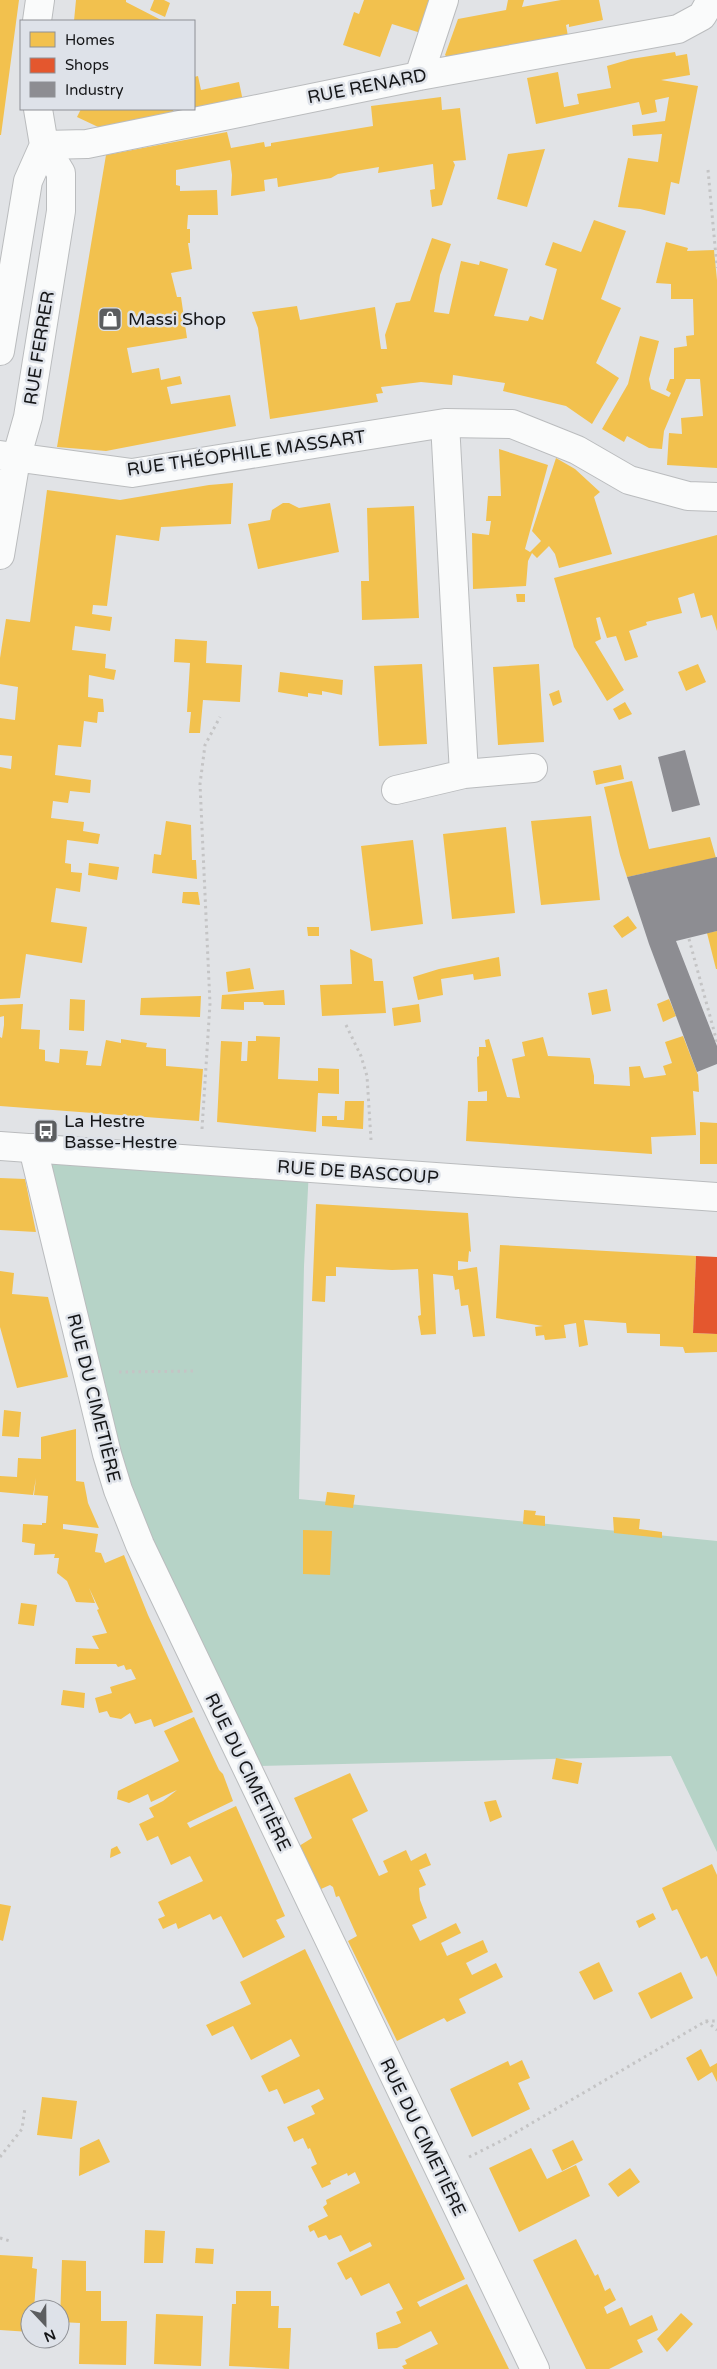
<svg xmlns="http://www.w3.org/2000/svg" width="717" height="2369" viewBox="0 0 717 2369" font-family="'Varela Round',sans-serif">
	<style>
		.green { fill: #b6d3c7 }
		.homes { fill: #f2c14e }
		.shops { fill: #e4572e }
		.industry { fill: #8d8d92 }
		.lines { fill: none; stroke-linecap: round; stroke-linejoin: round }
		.street-casing { stroke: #babcbe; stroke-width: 30 }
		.secondary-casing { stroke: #babcbe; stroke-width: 30 }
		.path { stroke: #c4c4c5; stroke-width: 3; stroke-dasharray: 2.5 4; stroke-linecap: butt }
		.street { stroke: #fafbfb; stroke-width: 28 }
		.secondary { stroke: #fafbfb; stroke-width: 28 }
		.labels { text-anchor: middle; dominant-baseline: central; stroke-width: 5; stroke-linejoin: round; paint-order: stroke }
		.street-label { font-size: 18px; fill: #151618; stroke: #dee2e9 }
		.poi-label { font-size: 18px; fill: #151618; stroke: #dee2e9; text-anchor: start }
	</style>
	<rect width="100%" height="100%" fill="#e1e3e6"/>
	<!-- green -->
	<path class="green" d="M33 1148 309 1169 304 1266 299 1499 717 1541V1852L671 1756 259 1766 140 1545Z"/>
	<!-- homes -->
	<path class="homes" d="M0 0H19L1 135H0Z
		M76 0H126V2L163 21H74Z
		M154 0H164L170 3 165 17 150 10Z
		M364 0H435L424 34 392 24 380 57 343 45 354 12 359 14Z
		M508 0H524L522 7 561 0H599L603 20 569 27V24L566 25 569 42 454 64 445 55 458 19 506 10Z
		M675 52 676 56 687 54 690 75 661 80 698 86 679 184 671 182 665 215 640 209 618 207 628 158 658 162 662 134 633 136 632 125 665 121 669 97 655 100 657 112 642 115 639 102 536 124 527 78 558 72 564 107 579 104 577 94 611 88 607 66 631 59Z
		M198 76 201 90 239 82 244 106 194 109V77Z
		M441 97 442 110 460 108 466 160 453 161 455 165 442 205 432 207 430 190 435 189 433 164 378 173 379 167 338 174 331 178 278 187 277 178 264 180 265 191 231 196 232 175 230 160 176 170V185L180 186V191L217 190 218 215H188L187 229H190V243H188L192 269 171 273 177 297H181L187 338 127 348 132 373 159 368 161 380 180 376 182 384 167 387 171 404 230 395 236 426 106 451 57 447 106 155 227 132 231 148 264 142 265 147 271 146V143L373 126 371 106Z
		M81 109H174L168 121 113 134 77 117Z
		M545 149 527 207 497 199 508 154Z
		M594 220 626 231 601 299 621 308 596 363 619 378 592 424 566 406 503 391 505 383 453 375 452 385 421 382 381 387 383 393 376 394 378 402 270 419 258 328 252 312 297 306 300 320 375 307 381 349H387L385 335 396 303 410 301 432 238 451 244 440 275 434 312 449 314 461 261 479 265 480 261 508 269 494 316 528 321 530 316 543 320 557 269 545 265 553 242 581 252Z
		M666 242 688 248 687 251 714 250 717 280V468L667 465 669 433 682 434 681 418 703 416 700 379H686L664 431 662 449 649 448 627 436 624 442 602 429 628 384 640 336 659 341 649 379 651 389 669 397 671 393 666 390 670 379H674V348L687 346 686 336 694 335 693 299H671V284L656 283Z
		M499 449 548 465 525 549 530 552 541 541 532 531 556 458 575 469 600 492 594 497 612 554 559 568 555 554 549 546 537 558 532 553 528 561 526 586 473 589 472 533 489 535 491 521H486L488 496H501Z
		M233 483 231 524 161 527 159 541 116 535 107 606 93 605 92 614 112 617 110 631 75 626 72 650 106 654 105 668 116 670 114 680 89 675 88 697 103 699 104 712H98L97 723 84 721 81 747 58 745 55 775 91 780 90 793 70 791 68 803 53 801 51 818 84 822 83 831 100 834 98 844 67 840 65 863 71 864V872L82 873 80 892 56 888 51 922 87 927 82 963 26 954 20 998 0 999V767L11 769 12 756 0 755V718L15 720 18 687 0 684V658L6 619 30 622 47 490 120 500 209 485Z
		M283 503H289L299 508 330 503 339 552 258 569 248 524 270 520 272 510Z
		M414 506 419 618 362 620 361 581H369L367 508Z
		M717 535V631L712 615 701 618 694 593 678 598 682 613 646 622 647 625 629 631 638 657 625 661 616 636 607 638 600 617 596 618 601 639 595 642 624 690 607 701 574 647 554 578Z
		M516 594H525V602H517Z
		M175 639 207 641 206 663 242 665 240 702 203 700 200 733H189L191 712H187L190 663 174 662Z
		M422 664 427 744 379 746 374 666Z
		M539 664 544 742 498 745 493 667Z
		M698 664 706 682 686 691 678 672Z
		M280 672 343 680 342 695 322 691V695L308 693V697L278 692Z
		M559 690 562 702 553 706 549 694Z
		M625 702 632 714 619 720 613 709Z
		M621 765 624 779 596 785 593 771Z
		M632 781 649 849 710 837 716 858 627 877 620 855 604 787Z
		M591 816 600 900 541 905 531 821Z
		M166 821 191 825 192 860H196L197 879 152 873 154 854 161 855Z
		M506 827 515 913 452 919 443 834Z
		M413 840 423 924 371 931 361 846Z
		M89 863 119 867 117 880 88 875Z
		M183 892H198L200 905 182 903Z
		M628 916 637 928 622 938 613 926Z
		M307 927H319V936H308Z
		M717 931V969H716L707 933Z
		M350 949 372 959 374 981H383L386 1013 322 1016 320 985 352 984Z
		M499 957 501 976 474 980 473 974 441 979 443 995 418 1000 413 977 439 969Z
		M250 968 254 989 228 992 226 972Z
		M607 989 611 1011 592 1015 588 993Z
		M284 990 285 1005H264L263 1002H244V1010L221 1009 222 995Z
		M201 996 200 1017 140 1015 141 998Z
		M70 999 85 1000 84 1031 69 1030Z
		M669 999 676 1016 663 1022 657 1004Z
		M23 1004 21 1029 40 1030 39 1049 45 1050V1061L59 1063 60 1049 88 1051 86 1065 101 1066 106 1040 121 1043V1039L147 1043 146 1047 166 1049V1066L203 1069 199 1121 0 1106V1037L2 1038 4 1025V1016L0 1017V1005Z
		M419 1004 421 1022 394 1026 392 1008Z
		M256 1036 280 1037 278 1079 318 1081V1068L339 1069V1094L318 1093 316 1132 217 1122 221 1041 242 1042 241 1061H247L248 1041H256Z
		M683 1036 698 1075 699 1092 693 1091 696 1135 651 1137 652 1154 466 1141 468 1101H487V1091L478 1092 477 1057 479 1056V1047H486L485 1040 489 1039 507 1097 520 1098 512 1059 525 1056 522 1042 543 1037 548 1056 590 1058 594 1076V1084L630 1086 629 1067 640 1066 644 1078 666 1075 663 1066 672 1063 665 1042Z
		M345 1101H364L363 1129 322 1126V1116H337V1120H344Z
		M700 1122 717 1123V1164H700Z
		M0 1178 25 1179 36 1232 0 1230Z
		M316 1204 468 1213 471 1252 469 1251 468 1262 458 1261V1270L477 1267 485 1336 473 1337 468 1305 461 1306 459 1289 455 1290 453 1276 433 1274 436 1334 421 1335 418 1316 421 1315 418 1269 392 1270 336 1267V1276H326L325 1302 312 1301Z
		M500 1245 696 1256 693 1333 717 1334V1352L685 1353 683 1347 660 1346V1334L627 1333 626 1323 584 1320 588 1345 579 1347 576 1323 564 1325 566 1338 545 1340 544 1335 536 1336 535 1327 543 1326 496 1318Z
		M0 1271 14 1273 12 1294 48 1297 68 1377 17 1388 0 1327Z
		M4 1410 21 1412 19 1437 2 1436Z
		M76 1429V1481L84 1482 88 1503 99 1528 63 1524V1529L98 1534 95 1552 101 1553 105 1563 124 1555 148 1615 193 1712 154 1727 151 1719 135 1724 130 1713 121 1719 110 1717 107 1711 99 1713 95 1698 112 1693 110 1687 136 1679 131 1669 126 1670 124 1665 118 1667 116 1664H75L76 1648 99 1649 92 1636 107 1633 97 1610 99 1609 89 1588 95 1603 76 1602 67 1581 57 1573 59 1558H54L55 1554 34 1555 35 1544 22 1542 23 1524 42 1525V1523H46L48 1496 34 1495 36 1478 33 1495 0 1492V1476L17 1477 18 1458 41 1459V1437Z
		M327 1492 355 1495 353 1508 325 1505Z
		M524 1510 536 1511 535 1515 545 1516V1526L523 1524Z
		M613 1517 640 1519 639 1529 662 1532V1538L614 1533Z
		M303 1530 332 1531 330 1575 303 1574Z
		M21 1603 37 1605 34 1626 18 1624Z
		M63 1690 85 1693 84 1708 61 1705Z
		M194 1717 219 1770 223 1774 233 1801 187 1823 190 1828 236 1806 285 1916 276 1920 285 1937 243 1958 221 1916 213 1920 210 1914 178 1929 176 1923 163 1929 158 1919 165 1916 158 1902 203 1881 190 1856 171 1865 158 1836 147 1841 139 1824 154 1817 149 1808 163 1801 177 1790 151 1802 148 1794 129 1803 117 1799 118 1791 179 1761 164 1731Z
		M556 1758 582 1763 578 1784 552 1779Z
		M350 1773 368 1811 352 1819 379 1876 388 1872 383 1861 406 1850 411 1861 426 1853 431 1865 419 1870 426 1885 419 1888 420 1900 427 1918 412 1925 420 1941 456 1923 461 1933 441 1943 447 1956 483 1940 488 1952 466 1963 472 1975 496 1963 503 1977 459 1999 466 2013 447 2022 444 2018 397 2041 348 1941 357 1936 339 1896 336 1897 333 1887 330 1885 321 1889 299 1846 312 1838 294 1798Z
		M496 1800 502 1817 490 1822 484 1802Z
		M117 1846 121 1853 110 1858 111 1849Z
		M712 1864 717 1875V1977L707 1956 701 1959 677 1909 672 1911 662 1888Z
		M0 1904 11 1906 3 1941 0 1940Z
		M653 1913 656 1919 639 1928 636 1921Z
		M305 1949 465 2279 417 2302 420 2307 467 2284 509 2369H404L402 2366 407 2364 405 2360 438 2344 431 2331 397 2348 378 2349 376 2333 401 2323 396 2312 403 2309 389 2283 361 2296 351 2277 346 2280 337 2263 372 2246 370 2242 350 2252 341 2235 329 2240 326 2235 318 2238 314 2230 310 2232 308 2226 328 2216 323 2207 327 2204 326 2200 360 2183 355 2172 348 2176 347 2173 330 2181 331 2184 322 2188 311 2167 317 2164 310 2148 308 2149 303 2138 294 2142 287 2127 315 2114 311 2106 324 2099 319 2089 284 2104 277 2089 269 2092 261 2076 300 2056 291 2039 251 2060 233 2026 212 2036 206 2025 251 2004 240 1982Z
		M599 1962 613 1991 594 2000 579 1972Z
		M681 1972 693 1998 651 2019 638 1993Z
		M701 2049 710 2067 717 2063V2082L712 2072 698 2081 686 2058Z
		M522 2060 530 2078 518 2083 530 2109 472 2137 450 2089 508 2061 510 2066Z
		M42 2097 77 2101 72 2139 37 2135Z
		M99 2139 110 2162 79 2176 80 2148Z
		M573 2140 583 2160 562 2171 552 2150Z
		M531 2148 547 2179 576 2165 590 2196 519 2232 489 2168Z
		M630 2168 640 2182 618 2197 608 2184Z
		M145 2230 165 2231 163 2263H144Z
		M576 2239 595 2276 598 2274 605 2291 610 2288 616 2300 604 2307 607 2314 622 2307 630 2326 652 2315 658 2330 637 2340 643 2352 609 2369H586L533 2260Z
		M196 2248 214 2249 213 2264 195 2263Z
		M0 2255 33 2257 32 2268 37 2269 34 2309H30V2332L0 2330Z
		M62 2260 86 2261V2291H101V2321H127L126 2365 79 2364 80 2323 60 2322Z
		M236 2291H271V2306H279L278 2328H291L289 2369 229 2366 232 2304H236Z
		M681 2313 693 2324 667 2352 657 2339Z
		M156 2314 203 2316 201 2366 154 2364Z"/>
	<!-- shops -->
	<path class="shops" d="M696 1256 717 1257V1334L693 1333Z"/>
	<!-- industry -->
	<path class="industry" d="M685 750 700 805 672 812 658 757Z
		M717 857V931L676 941 717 1046V1064L697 1072 649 944 627 877Z"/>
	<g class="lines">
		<!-- street casing -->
		<g class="street-casing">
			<path id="street" d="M37 21 40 0
				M419 76 444 0
				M44 145 87 144 419 76 678 29 702 16 711 0
				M0 351 28 181 44 145
				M445 423 464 774
				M0 455 132 473 445 423 512 424 577 450 629 480 688 496 717 497
				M0 555 16 459 28 417 61 211V173L44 145 38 109
				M396 790 464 774 533 768
				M33 1148 107 1454 118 1490 140 1545 535 2369"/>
		</g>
		<!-- secondary casing -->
		<g class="secondary-casing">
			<path id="secondary" d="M0 1146 717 1197"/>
		</g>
		<!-- path -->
		<path class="path" d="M708 170 717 268
			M689 939 717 1042
			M346 1025 361 1056 367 1076 371 1140
			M202 1129 210 1004 200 784 205 745 220 717
			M119 1372 196 1371
			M706 2021 717 2030
			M0 2157 22 2129 25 2108
			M469 2157 503 2140 706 2021H717
			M0 2238 10 2241"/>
		<!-- street -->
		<use href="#street" class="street"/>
		<!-- secondary -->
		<use href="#secondary" class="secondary"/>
	</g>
	<!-- icons -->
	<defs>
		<g id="shop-square" transform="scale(1.25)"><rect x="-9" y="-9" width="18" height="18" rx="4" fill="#5c5e60" stroke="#dee2e9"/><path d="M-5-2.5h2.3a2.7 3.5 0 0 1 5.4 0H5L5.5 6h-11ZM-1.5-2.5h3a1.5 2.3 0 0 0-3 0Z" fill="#fff"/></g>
		<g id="bus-square" transform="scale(1.25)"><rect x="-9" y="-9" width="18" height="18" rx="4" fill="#5c5e60" stroke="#dee2e9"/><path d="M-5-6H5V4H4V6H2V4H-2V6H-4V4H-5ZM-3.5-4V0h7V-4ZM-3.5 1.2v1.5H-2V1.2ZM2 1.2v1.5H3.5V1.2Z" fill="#fff"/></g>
	</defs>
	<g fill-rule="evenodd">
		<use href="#shop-square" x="110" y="319"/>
		<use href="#bus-square" x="46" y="1131"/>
	</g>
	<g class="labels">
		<!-- street labels -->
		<g class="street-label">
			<text transform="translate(367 86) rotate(-11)">RUE RENARD</text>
			<text transform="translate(39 348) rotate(-81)">RUE FERRER</text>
			<text transform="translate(246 453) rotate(-8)">RUE THÉOPHILE MASSART</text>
			<text transform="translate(358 1172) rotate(4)">RUE DE BASCOUP</text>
			<text transform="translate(94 1398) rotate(76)">RUE DU CIMETIÈRE</text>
			<text transform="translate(248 1772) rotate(64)">RUE DU CIMETIÈRE</text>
			<text transform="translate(423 2137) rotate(64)">RUE DU CIMETIÈRE</text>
		</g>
		<!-- poi labels -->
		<g class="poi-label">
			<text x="128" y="319">Massi Shop</text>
			<text x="64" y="1121">La Hestre<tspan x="64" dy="21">Basse-Hestre</tspan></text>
		</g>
	</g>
	<!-- legend -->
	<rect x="20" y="20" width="175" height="90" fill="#dee2e9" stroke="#8e9095"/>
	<rect x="30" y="32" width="25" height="15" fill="#f2c14e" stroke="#8e9095"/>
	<text x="65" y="45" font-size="15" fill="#151618">Homes</text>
	<rect x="30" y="58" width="25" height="15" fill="#e4572e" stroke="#8e9095"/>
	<text x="65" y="70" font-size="15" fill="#151618">Shops</text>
	<rect x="30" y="82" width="25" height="15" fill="#8d8d92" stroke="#8e9095"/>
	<text x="65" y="95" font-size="15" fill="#151618">Industry</text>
	<!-- north arrow -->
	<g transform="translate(45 2324) rotate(158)"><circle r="24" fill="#dee2e9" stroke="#8e9095"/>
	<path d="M0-4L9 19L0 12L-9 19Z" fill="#5c5e60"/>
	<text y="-8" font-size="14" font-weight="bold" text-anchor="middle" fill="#151618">N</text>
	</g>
</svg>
